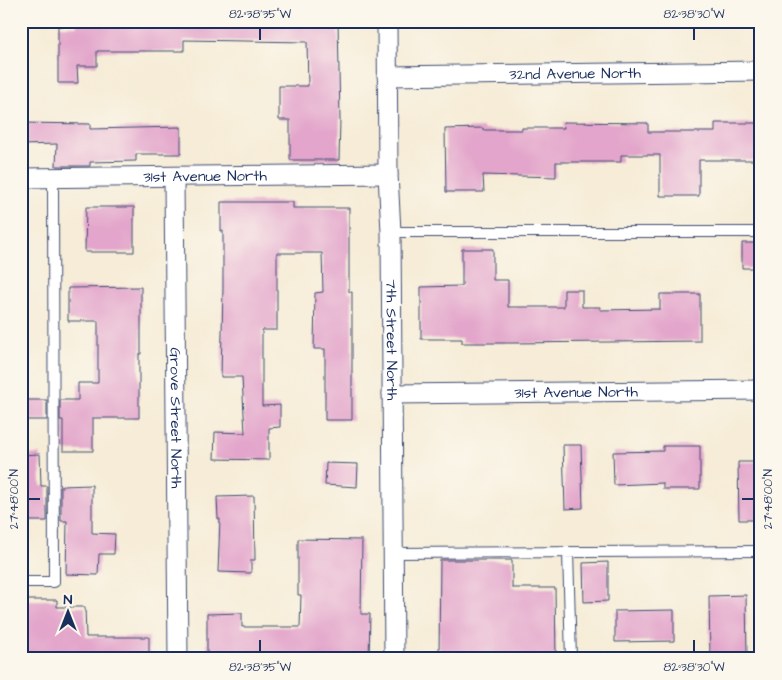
<svg xmlns="http://www.w3.org/2000/svg" width="782" height="680" viewBox="0 0 782 680" font-family="'Architects Daughter',sans-serif">
	<style>
		.building { fill: #e3a5cb }
		.lines { fill: none; stroke-linecap: round; stroke-linejoin: round }
		.service-casing { stroke: #3c4b70; stroke-width: 12 }
		.minor-casing { stroke: #3c4b70; stroke-width: 21 }
		.service { stroke: #fff; stroke-width: 10 }
		.minor { stroke: #fff; stroke-width: 19 }
		.ticks { fill: none; stroke: #1b2f5e; stroke-width: 2 }
		.labels { text-anchor: middle; dominant-baseline: central; stroke-width: 4.5; stroke-linejoin: round; paint-order: stroke }
		.street-label { font-size: 15px; fill: #1b2f5e; stroke: #fbf7ec }
		.neatline { fill: none; stroke: #1b2f5e; stroke-width: 2 }
		.ticks-label { font-size: 12px; text-anchor: middle; fill: #1b2f5e }
	</style>
	<rect width="100%" height="100%" fill="#fbf7ec"/>
	<filter id="ink" filterUnits="userSpaceOnUse"><feTurbulence type="fractalNoise" baseFrequency=".02" numOctaves="2"/><feDisplacementMap in="SourceGraphic" scale="10" xChannelSelector="R" yChannelSelector="G"/><feConvolveMatrix kernelMatrix="1 2 1 2 8 2 1 2 1" color-interpolation-filters="sRGB"/></filter>
	<filter id="wash" filterUnits="userSpaceOnUse"><feTurbulence type="fractalNoise" baseFrequency=".0096" numOctaves="4" result="noise"/><feDisplacementMap in="SourceGraphic" scale="20" xChannelSelector="R" yChannelSelector="G"/><feGaussianBlur stdDeviation="1.12" result="paint"/><feColorMatrix in="noise" values="0 0 0 0 0 0 0 0 0 0 0 0 0 0 0 0 0 1.4 0 .05"/><feComposite in="paint" operator="in"/></filter>
	<g filter="url(#wash)">
		<rect width="100%" height="100%" fill="#f6ecd7"/>
		<g id="blocks">
			<!-- building -->
			<path class="building" d="M77 21H338L340 119 339 160H290V120H279V86H308L307 42 184 40V51H97V66H77L78 83H58V26H77Z
				M563 122 648 123V132H715V123H761V160H699V196H660V155H621V162H556V177L483 175 484 192H446L445 129 483 128V130H522V128H564Z
				M21 123 90 124V129L181 127V154H136V161L90 162V166H56L57 144 21 145Z
				M221 202H293V208H349V292H352V420H325V349H314L315 293 323 292 322 253H277V330H262V406L280 405V427L269 428V460L214 459 215 432 245 433 242 377H221L223 289V231H221Z
				M86 207H134V252H85Z
				M742 243H761V268H742Z
				M462 249H493V280H508V307H564V290H582V307H600V310L660 309V294H700V341L514 343H462V339H421V287L462 286Z
				M141 287V354H139V418H93V451H63V420H60V400H78V383H98V321H68V288Z
				M21 400H47V420H21Z
				M563 445H581L583 508 565 509Z
				M663 446H700V489H663V483L614 485 613 452 663 451Z
				M40 454 41 486H47V521H21V455Z
				M738 462H761V520H739Z
				M326 463 358 464 357 487 325 485Z
				M92 485V533L115 534 114 554H99L98 575 66 574 67 521H61V486Z
				M254 496 255 560H251V573L218 572 220 519H218L217 497Z
				M298 539 362 540 361 614H370L369 659H207V614L242 613V627H300L301 595H298Z
				M440 560H512V588H555L556 659H483V656H439Z
				M608 562V601L584 602 583 563Z
				M746 595 747 656H710L709 596Z
				M23 600H57V607H85L86 637H149V659H23Z
				M674 610V641L615 642V611Z"/>
		</g>
	</g>
	<g filter="url(#ink)">
		<use href="#blocks" fill-opacity="0" stroke="#3c4b70" stroke-width="1"/>
		<g class="lines">
			<!-- service casing -->
			<g class="service-casing">
				<path id="service" d="M391 232H761
					M568 552 571 659
					M393 553 761 551
					M21 582H54L53 179"/>
			</g>
			<!-- minor casing -->
			<g class="minor-casing">
				<g id="minor">
					<path id="s1" d="M387 21 388 174 391 232 394 659"/>
					<path id="s2" d="M387 76 761 71"/>
					<path id="s3" d="M21 178 388 174"/>
					<path id="s4" d="M174 178 178 659"/>
					<path id="s5" d="M392 394 761 390"/>
				</g>
			</g>
			<!-- service -->
			<use href="#service" class="service"/>
			<!-- minor -->
			<use href="#minor" class="minor"/>
		</g>
	</g>
	<!-- ticks -->
	<path class="ticks" d="M260 28V40M694 28V40M28 499H40M742 499H754M260 640V652M694 640V652"/>
	<g class="labels">
		<!-- street labels -->
		<g class="street-label">
			<text stroke="none"><textPath href="#s2" startOffset="188">32nd Avenue North</textPath></text>
			<text stroke="none"><textPath href="#s3" startOffset="184">31st Avenue North</textPath></text>
			<text stroke="none"><textPath href="#s1" startOffset="319">7th Street North</textPath></text>
			<text stroke="none"><textPath href="#s5" startOffset="184">31st Avenue North</textPath></text>
			<text stroke="none"><textPath href="#s4" startOffset="240">Grove Street North</textPath></text>
		</g>
	</g>
	<!-- margin -->
	<rect width="782" height="680" fill="none" stroke="#fbf7ec" stroke-width="55"/>
	<!-- north arrow -->
	<g transform="translate(68 612)" stroke="#fbf7ec" stroke-width="4" paint-order="stroke">
	<path d="M0-4L9 19L0 12L-9 19Z" fill="#1b2f5e"/>
	<text y="-8" font-size="14" font-weight="bold" text-anchor="middle" fill="#1b2f5e">N</text>
	</g>
	<rect x="28" y="28" width="726" height="624" class="neatline"/>
	<g class="ticks-label">
		<text x="260" y="18">82°38'35"W</text>
		<text x="694" y="18">82°38'30"W</text>
		<text transform="translate(14 499) rotate(-90)" y="4">27°48'00"N</text>
		<text transform="translate(768 499) rotate(-90)" y="4">27°48'00"N</text>
		<text x="260" y="671">82°38'35"W</text>
		<text x="694" y="671">82°38'30"W</text>
	</g>
</svg>
